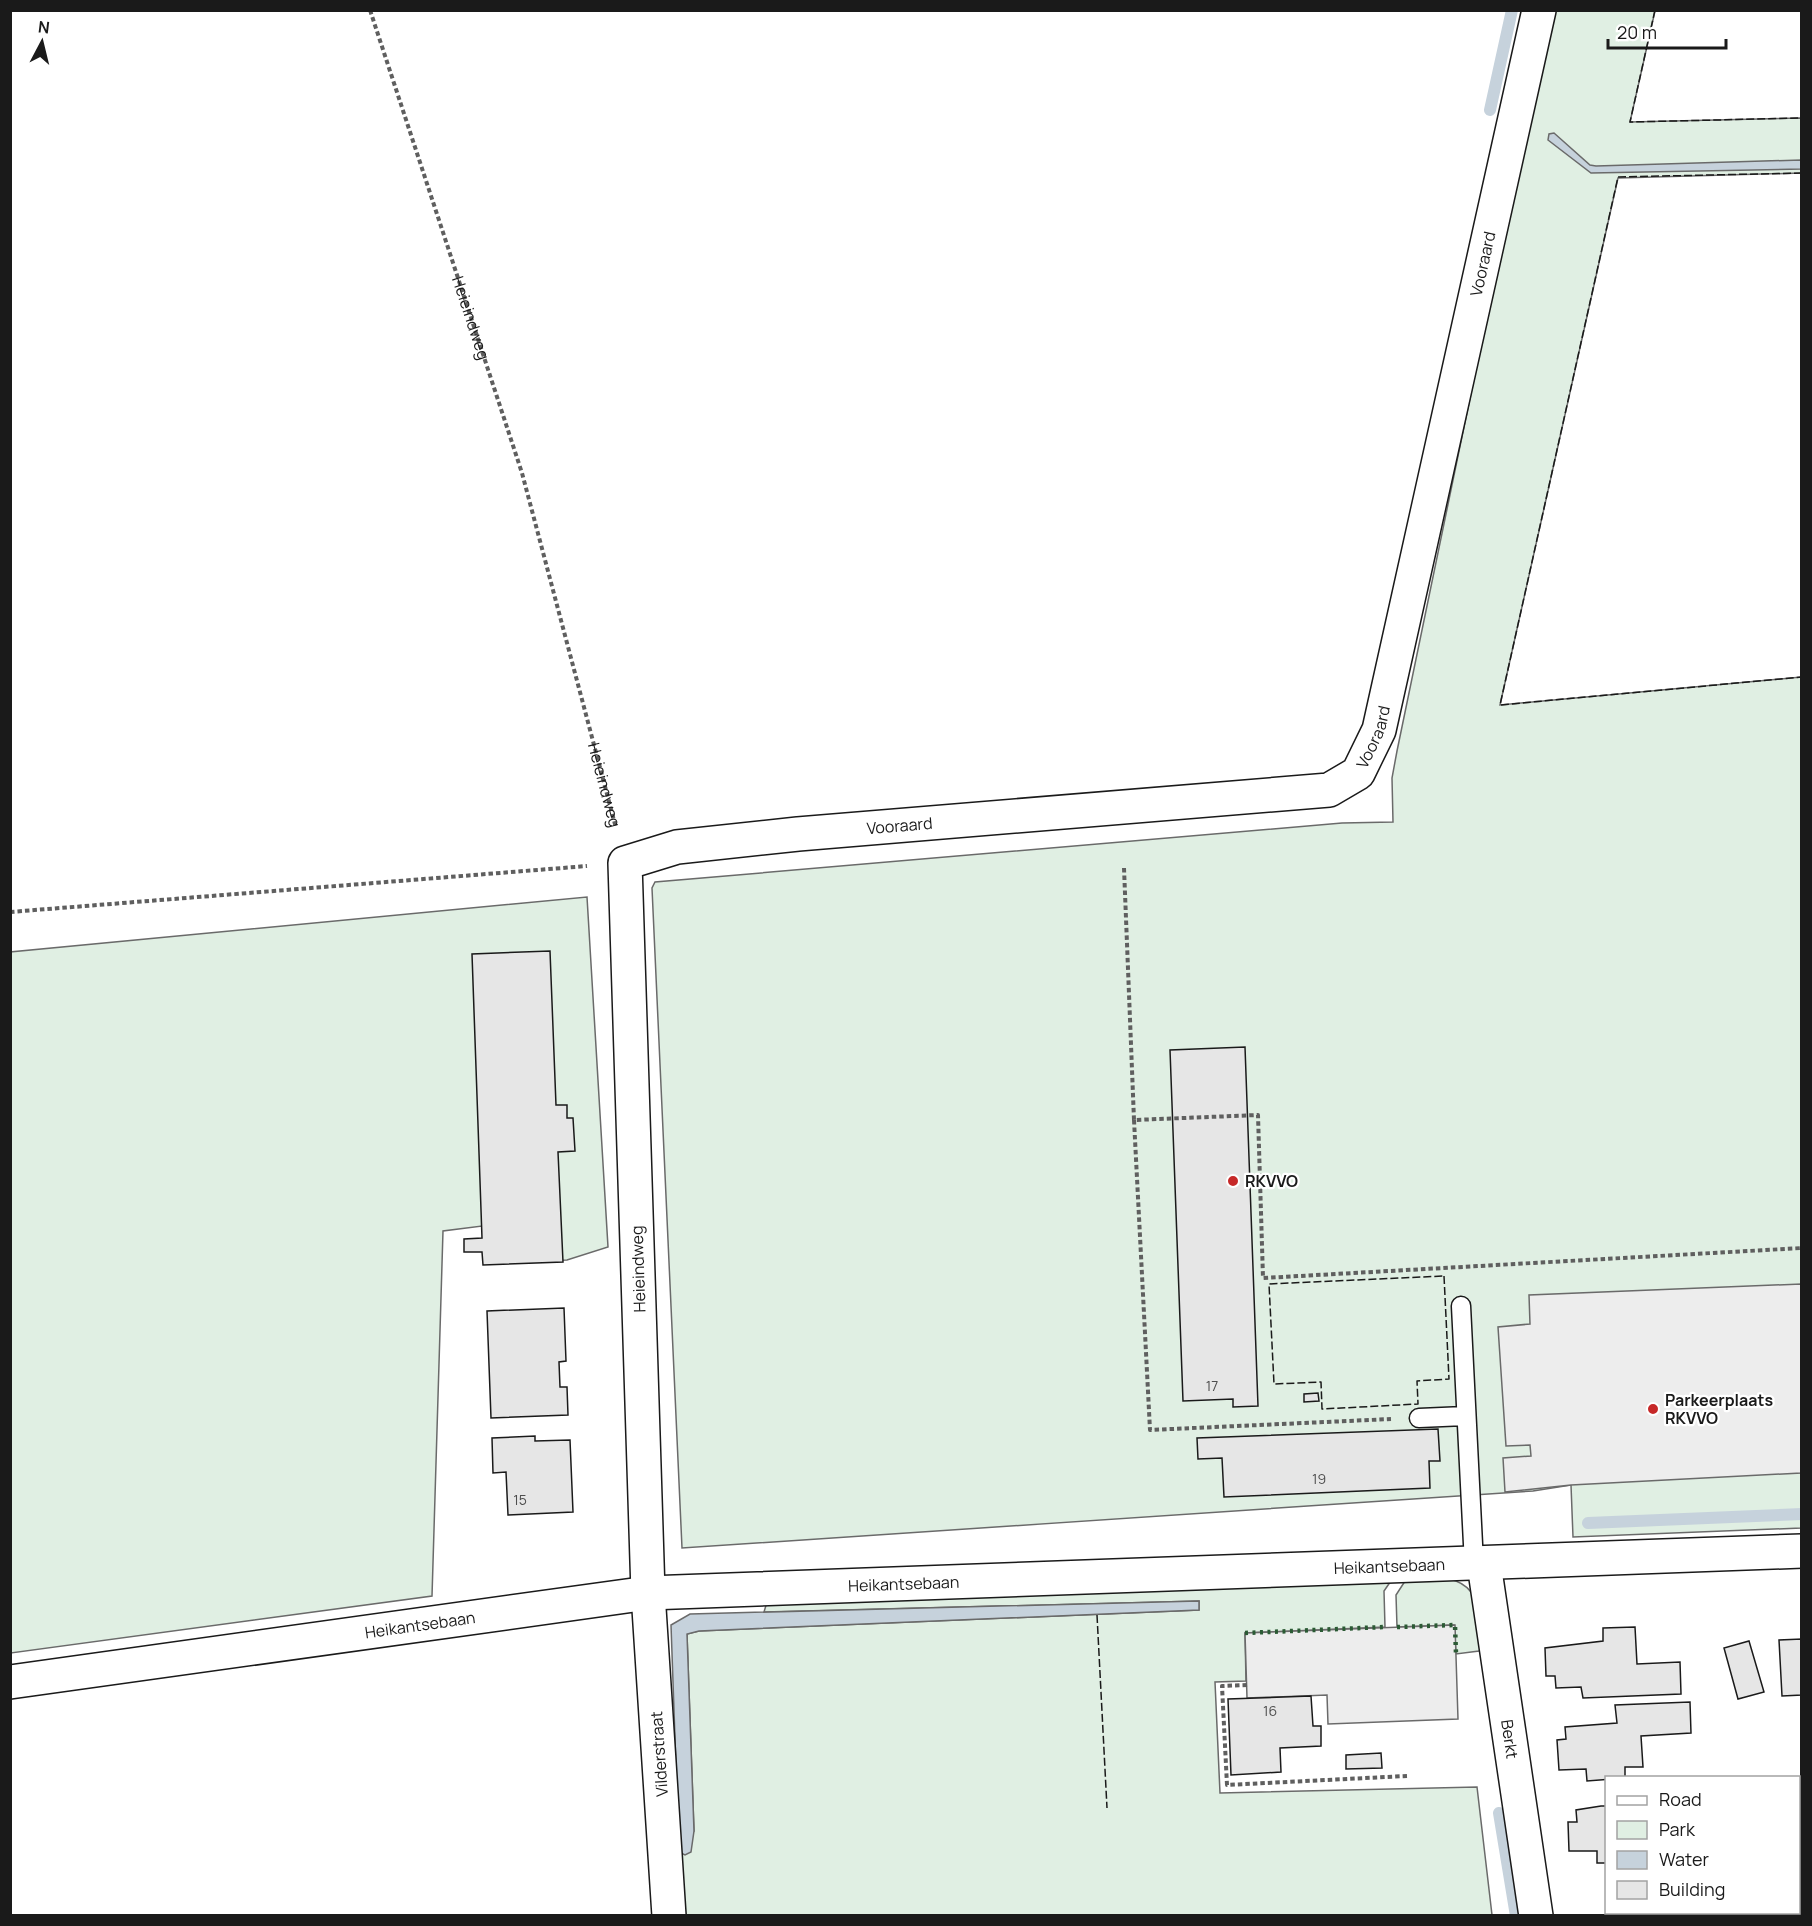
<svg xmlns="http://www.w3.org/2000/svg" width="1812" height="1926" viewBox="0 0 1812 1926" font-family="Manrope,sans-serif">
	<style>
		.green { fill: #e0efe3; stroke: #6a6a6a; stroke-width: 1.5 }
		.parking { fill: #ededed; stroke: #6a6a6a; stroke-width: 1.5 }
		.water { fill: #c6d2dc; stroke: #6a6a6a; stroke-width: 1.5 }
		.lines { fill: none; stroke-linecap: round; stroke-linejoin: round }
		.stream { stroke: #c6d2dc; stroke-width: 12 }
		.building { fill: #e6e6e6; stroke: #1a1a1a; stroke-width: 1.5 }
		.service-casing { stroke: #1a1a1a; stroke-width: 21 }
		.minor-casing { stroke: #1a1a1a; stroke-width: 36 }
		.path { stroke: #5f5f5f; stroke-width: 4; stroke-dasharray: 4.5 3; stroke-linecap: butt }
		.service { stroke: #fff; stroke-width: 18 }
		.minor { stroke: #fff; stroke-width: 33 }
		.hedge { stroke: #2b5a34; stroke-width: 4.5; stroke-dasharray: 3 4.5; stroke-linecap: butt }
		.fence { stroke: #1a1a1a; stroke-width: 1.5; stroke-dasharray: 8 3; stroke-linecap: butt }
		.poi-dot { fill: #c62828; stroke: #fff; stroke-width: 2 }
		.labels { text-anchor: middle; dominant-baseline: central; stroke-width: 4.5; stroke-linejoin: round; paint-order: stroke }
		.number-label { font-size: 14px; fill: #4d4d4d }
		.street-label { font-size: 16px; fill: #1a1a1a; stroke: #fff }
		.poi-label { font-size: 16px; font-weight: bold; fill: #1a1a1a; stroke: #fff; text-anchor: start }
	</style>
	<rect width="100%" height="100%" fill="#fff"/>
	<!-- green -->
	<path class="green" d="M1550 11H1655L1630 122 1801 118V173L1618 178 1500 705 1801 677V1528L1573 1537 1571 1485 1533 1491 682 1548 652 888 655 882 1342 823 1393 822 1392 778 1397 751Z
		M587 897 608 1247 567 1260 489 1263 482 1226 443 1231 432 1596 11 1653 10 952Z
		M1395 1575 1384 1591 1385 1627 1245 1633 1246 1681 1215 1682 1220 1793 1477 1787 1492 1915H683L679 1852 694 1831 687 1634 699 1631 1199 1610V1601L764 1612 767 1602Z
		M1407 1578C1430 1578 1457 1573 1472 1593L1485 1642 1479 1651 1456 1654 1454 1625 1397 1627 1396 1595Z"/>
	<!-- parking -->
	<path class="parking" d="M1801 1284V1473L1571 1485 1505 1492 1503 1458 1531 1456 1530 1445 1506 1446 1498 1327 1530 1324 1529 1295Z
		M1455 1625 1458 1719 1328 1724 1327 1695 1247 1698 1245 1633Z"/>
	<!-- water -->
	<path class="water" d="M1554 133 1590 165 1596 166 1801 160V169L1591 173 1548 140 1549 134Z
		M1199 1601V1610L699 1631 687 1634 694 1831 691 1852 685 1855 679 1852 671 1625 690 1614Z"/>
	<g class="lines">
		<!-- stream -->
		<path class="stream" d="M1490 110 1512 10
			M1588 1523 1802 1514
			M1499 1813 1516 1916"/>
	</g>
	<!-- building -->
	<path class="building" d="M550 951 556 1105H567V1118H573L575 1151 558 1152 563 1262 483 1265 482 1252H464V1239L482 1238 472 954Z
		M1245 1047 1258 1406 1233 1407V1399L1183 1401 1170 1050Z
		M564 1308 566 1361 559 1362 560 1387H567L568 1415 491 1418 487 1311Z
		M1318 1393 1319 1401 1304 1402V1394Z
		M1438 1429 1440 1461H1429L1430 1488 1224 1497 1222 1458 1198 1459 1197 1438Z
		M535 1436V1441L570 1440 573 1512 508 1515 506 1472 493 1473 492 1438Z
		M1635 1627 1637 1664 1680 1662 1681 1694 1583 1698 1581 1687 1556 1688 1555 1676H1546L1545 1648 1603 1641V1628Z
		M1802 1639V1695L1782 1696 1779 1640Z
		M1749 1641 1764 1692 1738 1699 1724 1648Z
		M1311 1696 1313 1726H1321V1746L1280 1748 1281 1772 1231 1775 1228 1699Z
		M1690 1702 1691 1733 1641 1736 1643 1767H1625V1778L1587 1781 1586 1769 1559 1770 1557 1740 1566 1739 1565 1727 1617 1723 1615 1705Z
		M1381 1753 1382 1768 1346 1769V1755Z
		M1601 1806H1606V1863H1597V1851H1569L1568 1822H1577L1576 1810Z
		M1798 1879H1802V1912H1798Z
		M1619 1912H1736V1915L1619 1916Z"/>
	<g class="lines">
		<!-- service casing -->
		<g class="service-casing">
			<path id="service" d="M1461 1306 1474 1564
				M1419 1418 1465 1416"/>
		</g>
		<!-- minor casing -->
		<g class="minor-casing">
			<g id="minor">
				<path id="s2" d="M1484 1564 1536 1916"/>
				<path id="s3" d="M10 1682 648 1593 1802 1551"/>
				<path id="s4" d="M669 1916 648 1593 625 863 677 847 798 834 1329 790 1358 773 1379 730 1539 10"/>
			</g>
		</g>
		<!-- path -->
		<g class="path">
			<path id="s1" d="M370 10 522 473 616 828"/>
			<path d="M1124 868 1134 1120 1258 1115 1263 1278 1802 1248"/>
			<path d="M10 912 587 866"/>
			<path d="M1134 1120 1150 1430 1391 1419"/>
			<path d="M1247 1685 1222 1686 1227 1785 1407 1776"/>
		</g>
		<!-- service -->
		<use href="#service" class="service"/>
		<!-- minor -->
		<use href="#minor" class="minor"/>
		<!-- hedge -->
		<path class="hedge" d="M1397 1627 1455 1625 1456 1654
			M1245 1633 1385 1627"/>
		<!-- fence -->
		<path class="fence" d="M1655 10 1630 122 1802 118
			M1802 173 1618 177 1500 705 1802 677
			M1444 1276 1449 1379 1417 1381 1418 1404 1322 1409 1321 1382 1274 1384 1269 1284Z
			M1097 1615 1107 1808"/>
	</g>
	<!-- markers -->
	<g class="poi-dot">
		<circle cx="1233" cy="1181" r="6"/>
		<circle cx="1653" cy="1409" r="6"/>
	</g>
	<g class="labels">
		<!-- number labels -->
		<g class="number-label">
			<text x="1212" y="1385">17</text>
			<text x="1319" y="1478">19</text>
			<text x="520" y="1499">15</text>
			<text x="1270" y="1710">16</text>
		</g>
		<!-- street labels -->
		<g class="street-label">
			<text stroke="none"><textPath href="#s4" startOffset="2322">Vooraard</textPath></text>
			<text stroke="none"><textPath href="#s1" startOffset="324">Heieindweg</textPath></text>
			<text stroke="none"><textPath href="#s4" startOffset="1836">Vooraard</textPath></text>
			<text stroke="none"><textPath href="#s1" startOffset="810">Heieindweg</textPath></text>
			<text stroke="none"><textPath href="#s4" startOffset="1332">Vooraard</textPath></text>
			<text transform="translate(638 1269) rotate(-92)">Heieindweg</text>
			<text stroke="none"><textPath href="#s3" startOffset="1386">Heikantsebaan</textPath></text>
			<text stroke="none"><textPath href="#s3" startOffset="900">Heikantsebaan</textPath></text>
			<text stroke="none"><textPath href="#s3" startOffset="414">Heikantsebaan</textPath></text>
			<text stroke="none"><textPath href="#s2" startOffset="177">Berkt</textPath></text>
			<text transform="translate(659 1754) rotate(-94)">Vilderstraat</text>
		</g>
		<!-- poi labels -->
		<g class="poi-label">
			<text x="1245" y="1181">RKVVO</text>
			<text x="1665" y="1400">Parkeerplaats<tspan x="1665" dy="18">RKVVO</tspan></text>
		</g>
	</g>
	<!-- border -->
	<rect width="1812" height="1926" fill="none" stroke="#1a1a1a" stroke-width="24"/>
	<!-- legend -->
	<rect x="1605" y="1776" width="195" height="138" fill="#ffffff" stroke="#a3a3a3" stroke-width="1.5"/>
	<rect x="1617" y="1796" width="30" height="9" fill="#ffffff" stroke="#a3a3a3" stroke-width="1.5"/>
	<text x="1659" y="1806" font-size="18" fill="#1a1a1a">Road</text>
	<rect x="1617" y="1821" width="30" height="18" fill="#e0efe3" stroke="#a3a3a3" stroke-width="1.5"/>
	<text x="1659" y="1836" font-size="18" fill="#1a1a1a">Park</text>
	<rect x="1617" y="1851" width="30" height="18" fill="#c6d2dc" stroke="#a3a3a3" stroke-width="1.5"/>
	<text x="1659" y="1866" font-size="18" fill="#1a1a1a">Water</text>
	<rect x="1617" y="1881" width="30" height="18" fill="#e6e6e6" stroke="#a3a3a3" stroke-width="1.5"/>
	<text x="1659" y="1896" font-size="18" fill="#1a1a1a">Building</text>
	<!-- north arrow -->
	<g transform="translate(42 42) rotate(7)" stroke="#ffffff" stroke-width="4.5" paint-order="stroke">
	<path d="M0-4.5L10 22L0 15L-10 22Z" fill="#1a1a1a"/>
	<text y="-9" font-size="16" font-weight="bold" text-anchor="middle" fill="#1a1a1a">N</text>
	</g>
	<!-- scale -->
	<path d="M1608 39v9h118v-9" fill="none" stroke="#1a1a1a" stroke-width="3"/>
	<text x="1617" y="39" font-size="18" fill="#1a1a1a" stroke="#ffffff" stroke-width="4.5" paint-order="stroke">20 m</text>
</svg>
